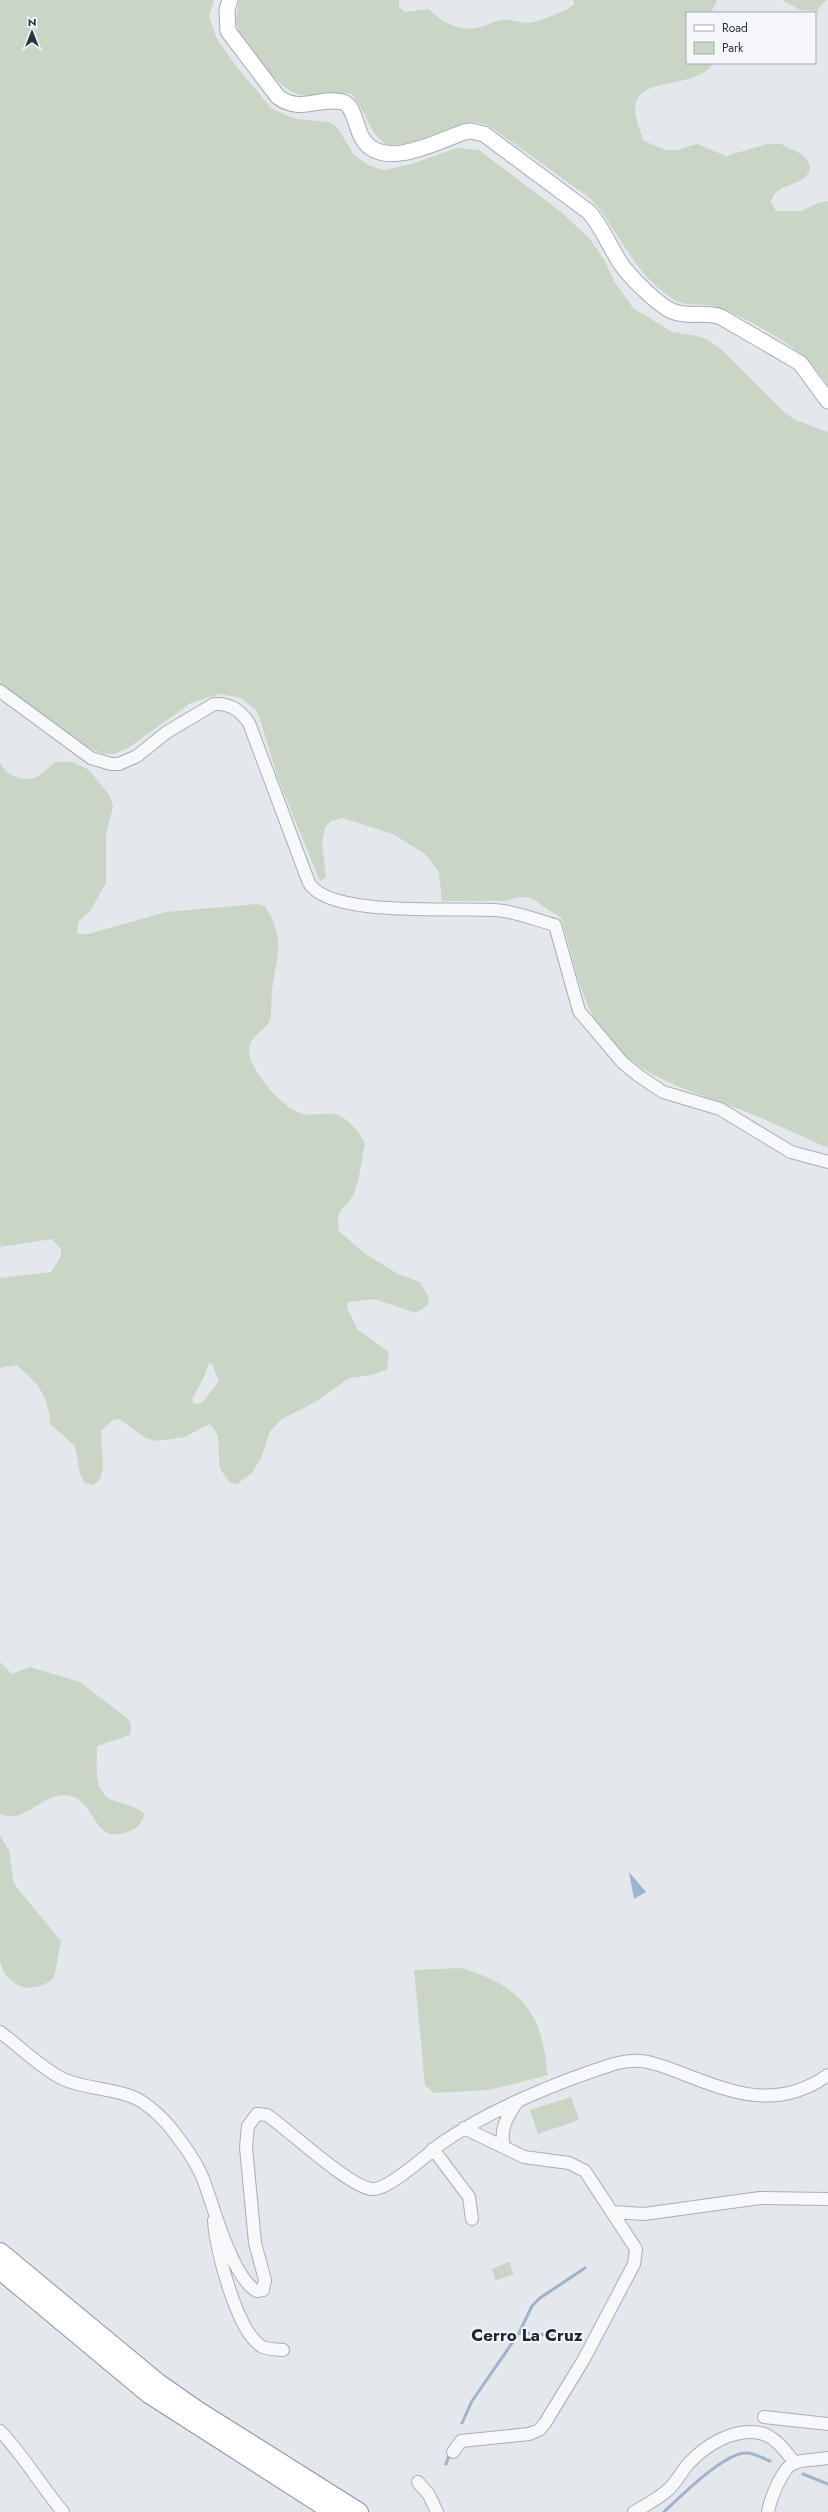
<svg xmlns="http://www.w3.org/2000/svg" width="828" height="2512" viewBox="0 0 828 2512" font-family="Jost,sans-serif">
	<style>
		.green { fill: #c9d6c5; fill-rule: evenodd }
		.water { fill: #9fb4cc }
		.lines { fill: none; stroke-linecap: round; stroke-linejoin: round }
		.stream { stroke: #9fb4cc; stroke-width: 3 }
		.minor-casing { stroke: #a9aeb7; stroke-width: 14 }
		.major-casing { stroke: #a3abb8; stroke-width: 17 }
		.highway-casing { stroke: #8b94a3; stroke-width: 20 }
		.minor { stroke: #f7f8fa; stroke-width: 12 }
		.major { stroke: #fff; stroke-width: 15 }
		.highway { stroke: #fff; stroke-width: 18 }
		.labels { text-anchor: middle; dominant-baseline: central; stroke-width: 4; stroke-linejoin: round; paint-order: stroke }
		.neighbourhood-label { font-size: 17px; font-weight: bold; fill: #1d2536; stroke: #f4f6f9 }
	</style>
	<rect width="100%" height="100%" fill="#e4e7ec"/>
	<!-- green -->
	<path class="green" d="M0 0H214L209 17 217 39 236 66 272 109 296 119 329 122 337 127 354 155 370 166 385 170 411 164 457 148 479 150 561 212 590 239 605 261 614 281 633 308 672 332 702 337 720 348 784 412 795 420 828 432V1148C799 1135 771 1122 742 1110 694 1092 639 1078 606 1036 579 1002 574 957 561 918L531 898 521 897 504 901H442L439 872 425 854 393 834 343 818 331 821 325 827 322 843 326 877 321 881 319 879 277 776 260 719 256 710 241 698 219 694 191 703 128 748 114 754H104L85 746 0 686Z
		M239 0H399V7L405 12 429 9C440 20 449 26 464 28 479 31 488 22 502 20 512 19 521 23 530 23 537 22 572 9 574 4L573 0H717L711 13H687V63H713C695 94 623 70 637 121 639 128 641 134 644 141L666 150H677L697 144 726 156 767 144H781L803 155 810 165C810 189 776 179 771 202L776 211H801L818 203 828 201V386C821 376 814 366 805 357 788 342 735 311 713 306 696 302 687 309 670 297 630 269 621 233 591 199L488 125 476 122 461 124 411 144 387 145C368 133 367 111 351 94 335 91 319 96 302 95 280 94 254 51 240 34L236 23Z
		M782 0H826L817 11 800 10Z
		M56 762H73L89 770 110 796 113 807 106 833V883L90 911 78 922 77 934H88L166 912 257 904 265 906C286 940 277 954 272 990 271 1001 272 1011 270 1021 264 1030 254 1034 250 1044 242 1064 284 1111 304 1114 315 1116 328 1111 338 1115 350 1120 359 1132 365 1143 362 1159 360 1178 354 1193 346 1211 335 1205 339 1231L364 1253 398 1274 420 1282 429 1298 428 1305 416 1313 374 1299 348 1302 347 1308 358 1330 389 1352 387 1369 372 1375 349 1378 317 1401 282 1419 270 1431 261 1458 252 1473 237 1484 230 1483C227 1478 221 1472 220 1466 217 1452 223 1434 209 1424L185 1437 157 1441 146 1438 119 1419 113 1420 101 1431 103 1467 100 1480 93 1485 85 1483 80 1474 75 1446 50 1424C49 1396 37 1381 16 1365L0 1368V1278L51 1272 61 1256V1249L52 1239 0 1247V763C7 777 24 783 38 776 44 772 50 766 56 762ZM209 1363 212 1364 219 1381 202 1403 194 1404 192 1399 204 1377Z
		M0 1662 12 1674 30 1667 80 1682 127 1718 131 1724 130 1735 97 1746C97 1768 92 1796 118 1802 128 1805 137 1807 144 1813 143 1822 138 1828 130 1831 93 1847 96 1802 71 1796 44 1789 26 1826 0 1814Z
		M0 1836 9 1850 14 1884 61 1941 54 1978C32 1996 8 1988 0 1962Z
		M460 1968C493 1976 528 1995 539 2030 544 2044 546 2061 548 2075L489 2090 434 2093 425 2085 414 1970Z
		M571 2097 579 2120 538 2134 530 2110Z
		M509 2262 514 2274 496 2281 492 2269Z"/>
	<!-- water -->
	<path class="water" d="M629 1872 646 1892 634 1899Z"/>
	<g class="lines">
		<!-- stream -->
		<path class="stream" d="M519 2333 554 2335
			M462 2423 472 2401 519 2333 532 2306 540 2298 585 2268
			M446 2464 450 2452
			M803 2474 828 2484
			M664 2512C681 2496 724 2453 746 2453 755 2453 762 2458 770 2461"/>
		<!-- minor casing -->
		<g class="minor-casing">
			<path id="minor" d="M0 691 91 758 111 764H119L137 756 167 732 214 704C230 703 240 710 249 723L309 883C330 918 456 907 495 910 515 911 536 920 555 925L579 1011 622 1062 639 1076 663 1092 720 1109 791 1152 828 1162
				M0 2032C19 2046 42 2069 63 2079 85 2089 111 2088 133 2097 148 2103 167 2122 176 2135 187 2149 199 2167 205 2184 214 2209 233 2279 257 2291L263 2290 265 2280 255 2243 246 2147 248 2126 257 2114 267 2115C289 2130 349 2187 372 2189 388 2191 428 2153 442 2143 489 2110 560 2081 614 2064 640 2056 657 2064 681 2073 733 2093 777 2111 828 2075
				M504 2146C499 2129 508 2116 517 2102
				M433 2149 469 2197 472 2219
				M613 2212 644 2214 760 2198 828 2199
				M214 2220C215 2248 237 2331 261 2346 267 2350 276 2349 283 2350
				M764 2417 828 2424
				M0 2431C24 2456 41 2486 63 2512
				M453 2452 461 2441 529 2434 539 2430 545 2423 584 2359 634 2264 636 2249 585 2171 569 2163 524 2157 464 2128
				M418 2482 429 2495 437 2512
				M634 2512C646 2505 660 2498 670 2488 677 2481 682 2471 689 2463 706 2445 733 2428 760 2433 775 2436 786 2452 795 2463
				M768 2512C770 2500 782 2468 794 2463 804 2459 817 2460 828 2458"/>
		</g>
		<!-- major casing -->
		<g class="major-casing">
			<path id="major" d="M230 0 227 10 228 31 278 97C302 114 319 96 343 102 351 105 353 114 356 122 358 128 360 136 364 141 385 170 439 141 464 132L471 131 484 134 589 212C603 228 609 246 621 264 629 276 659 306 672 311 687 318 705 311 721 317L800 363 828 401"/>
		</g>
		<!-- highway casing -->
		<g class="highway-casing">
			<path id="highway" d="M0 2252 157 2382 197 2410 359 2512
				M0 2270 149 2394 333 2512"/>
		</g>
		<!-- minor -->
		<use href="#minor" class="minor"/>
		<!-- major -->
		<use href="#major" class="major"/>
		<!-- highway -->
		<use href="#highway" class="highway"/>
	</g>
	<g class="labels">
		<!-- neighbourhood labels -->
		<g class="neighbourhood-label">
			<text x="527" y="2335">Cerro La Cruz</text>
		</g>
	</g>
	<!-- legend -->
	<rect x="686" y="12" width="130" height="52" fill="#f4f6f9" stroke="#a4a8b1"/>
	<rect x="694" y="25" width="20" height="6" fill="#ffffff" stroke="#a4a8b1"/>
	<text x="722" y="32" font-size="12" fill="#2b3445">Road</text>
	<rect x="694" y="42" width="20" height="12" fill="#c9d6c5" stroke="#a4a8b1"/>
	<text x="722" y="52" font-size="12" fill="#2b3445">Park</text>
	<!-- north arrow -->
	<g transform="translate(32 32)" stroke="#f4f6f9" stroke-width="3" paint-order="stroke">
	<path d="M0-3L7 15L0 10L-7 15Z" fill="#2b3445"/>
	<text y="-6" font-size="11" font-weight="bold" text-anchor="middle" fill="#2b3445">N</text>
	</g>
</svg>
